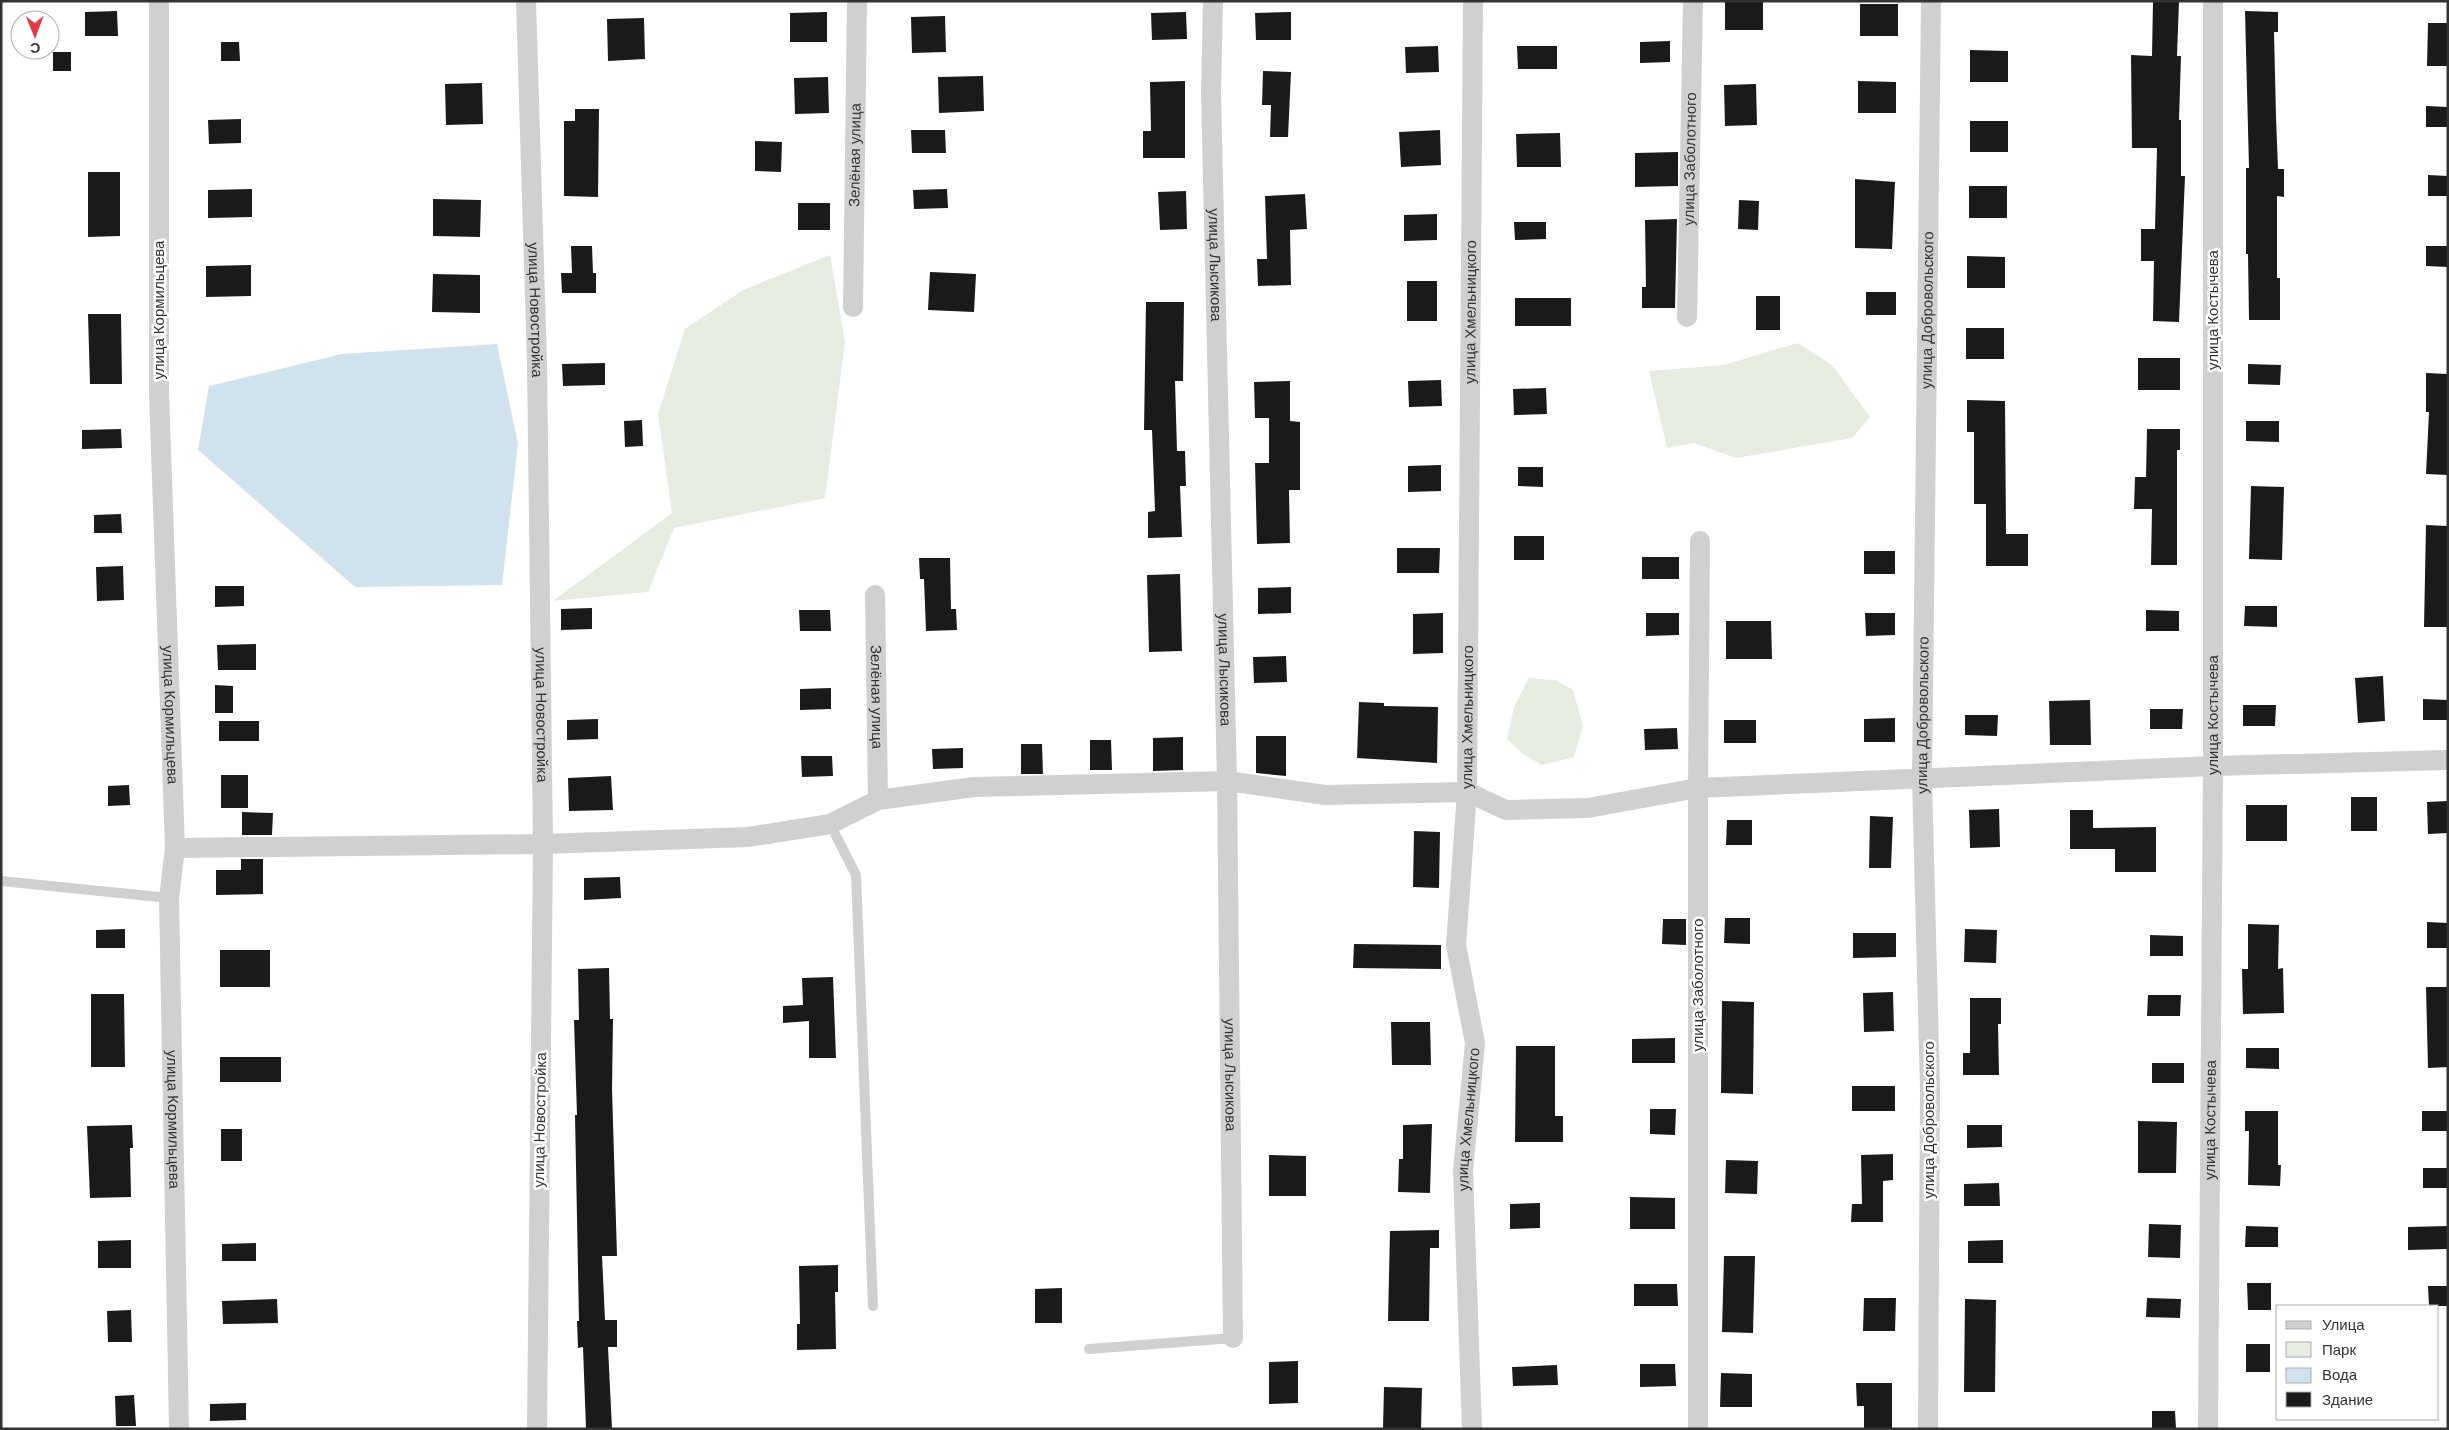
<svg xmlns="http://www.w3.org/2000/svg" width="2449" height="1430" viewBox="0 0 2449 1430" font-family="'DM Sans',sans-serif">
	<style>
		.green { fill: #e6ecdf }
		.water { fill: #cfe2ee }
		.building { fill: #1a1a1a }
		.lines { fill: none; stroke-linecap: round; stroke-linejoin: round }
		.service { stroke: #d0d0d0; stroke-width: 10 }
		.minor { stroke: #d0d0d0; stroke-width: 20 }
		.labels { text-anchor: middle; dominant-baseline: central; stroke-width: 5; stroke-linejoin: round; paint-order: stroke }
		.street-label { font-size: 15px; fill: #333; stroke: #fff }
	</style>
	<rect width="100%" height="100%" fill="#fff"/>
	<!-- green -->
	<path class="green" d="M830 255 845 342 825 498 674 528 648 592 553 601 672 513 658 414 685 329 743 290Z
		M1798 343 1832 365 1870 417 1852 438 1736 458 1694 443 1667 448 1649 371 1723 365Z
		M1529 678 1555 680 1573 690 1583 726 1574 757 1542 765 1523 754 1507 739 1514 707Z"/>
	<!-- water -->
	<path class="water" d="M497 344 518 444 502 585 355 587 198 450 209 386 342 354Z"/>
	<!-- building -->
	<path class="building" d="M1725 1H1763V30H1725Z
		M2153 1H2179L2177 56H2181L2179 120H2181V176H2185L2179 322 2153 321 2154 261H2141V229H2155L2157 148H2132L2131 55 2152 56Z
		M1860 4H1898V36H1860Z
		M117 11 118 36H85V12Z
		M2245 11 2278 12V32H2274L2276 117 2278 169H2284V197L2277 196V278H2280V320H2249L2248 254H2246V168H2249Z
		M827 12V42H790V13Z
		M1186 12 1187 39 1152 40 1151 13Z
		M1291 12V40H1256L1255 13Z
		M945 16 946 52 912 53 911 17Z
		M644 18 645 59 608 61 607 19Z
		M2428 23H2448V66H2427Z
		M1670 41V62L1640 63V42Z
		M221 42H239L240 61H221Z
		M1438 46 1439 72 1406 73 1405 47Z
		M1517 46H1557V69H1518Z
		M1970 50 2008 51V82H1970Z
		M53 52H71V71H53Z
		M1263 71 1291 72 1288 137H1270L1271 105H1262Z
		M983 76 984 111 939 113 938 77Z
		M828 77 829 113 795 114 794 78Z
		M1185 81V158H1143V131H1151L1150 82Z
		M1858 81 1896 82V113H1858Z
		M482 83 483 124 446 125 445 84Z
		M1756 84 1757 125 1725 126 1724 85Z
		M2426 106 2448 107V127H2426Z
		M575 109H599L598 197 564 196V121H575Z
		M241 119V143L209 144 208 120Z
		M1970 121H2008V152H1970Z
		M911 130H945L946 153H912Z
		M1440 130 1441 165 1401 167 1399 132Z
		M1560 133 1561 167H1517L1516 134Z
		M755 141 782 142 781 172 755 171Z
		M1678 152V186L1635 187V153Z
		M88 172H120V236L88 237Z
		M2428 175 2448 176V196H2428Z
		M1855 179 1895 182 1892 249 1855 248Z
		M1969 186H2007V218H1969Z
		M252 189V217L208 218V190Z
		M947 189 948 208 914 209 913 190Z
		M1186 191 1187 229 1160 230 1158 192Z
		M1305 194 1307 229 1290 230 1291 285 1258 286 1257 259H1267L1265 196Z
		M433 199 481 200 480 237 433 236Z
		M1739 200 1759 201 1758 230 1738 229Z
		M798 203H830V230H798Z
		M1437 214V240L1404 241V215Z
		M1677 219 1675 308H1642V287H1646L1645 220Z
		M1514 222H1546V239L1515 240Z
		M571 246H592L593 273H596V293H562L561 273H572Z
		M2426 246H2448V267L2426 266Z
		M1967 256 2005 257V288H1967Z
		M251 265V296L206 297V266Z
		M930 272 976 274 974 312 928 310Z
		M433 274 480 275V313L432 312Z
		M1407 281H1437V321H1407Z
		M1866 292H1896V315H1866Z
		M1756 296H1780V330H1756Z
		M1515 298H1571V326H1515Z
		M1146 302H1184L1183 381H1175L1177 451H1185L1186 486H1180L1182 537 1148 538V512L1155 511 1152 430H1144Z
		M88 314H121L122 384H90Z
		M1966 328H2004V359H1966Z
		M2138 358H2180V390H2138Z
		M605 363V385L563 386 562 364Z
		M2248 364 2281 365 2280 385 2248 384Z
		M2426 373 2448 374V475L2426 474 2429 412H2426Z
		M1441 380 1442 406 1409 407 1408 381Z
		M1290 381V421L1300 422V490H1289L1290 543 1257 544 1255 463H1269V418H1255L1254 382Z
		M1546 388 1547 414 1514 415 1513 389Z
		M1967 400 2005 401 2006 534H2028V566H1986V504H1974V432H1967Z
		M642 420 643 446 625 447 624 421Z
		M2246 421H2279V442L2246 441Z
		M121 429 122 448 82 449V430Z
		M2147 429H2180V450H2177V565H2151L2152 509H2134L2135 477H2146Z
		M1441 465V491L1408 492V466Z
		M1518 467H1543V487L1518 486Z
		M2251 486 2284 487 2282 560 2249 559Z
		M121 514 122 533H94V515Z
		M2426 525 2448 526V627H2424Z
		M1514 536H1544V560H1514Z
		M1397 548H1440L1439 573H1397Z
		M1864 551H1895V574H1864Z
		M1642 557H1679V579H1642Z
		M919 558H950L951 609H956L957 630 926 631 924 579H920Z
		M123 566 124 600 97 601 96 567Z
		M1180 574 1182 651 1149 652 1147 575Z
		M215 586H244V606L215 607Z
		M1291 587V613L1258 614V588Z
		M2245 606H2277V627L2244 626Z
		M592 608V629L561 630V609Z
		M799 610H830L831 631H800Z
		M2146 610 2179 611V631H2146Z
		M1443 613V653L1413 654V614Z
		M1646 613H1679V635L1646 636Z
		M1865 613H1895V635L1866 636Z
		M1726 621H1771L1772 659H1726Z
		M256 644V670H218L217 645Z
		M1286 656 1287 682 1254 683 1253 657Z
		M2383 676 2385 721 2358 723 2355 678Z
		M215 685 233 686V713H215Z
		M831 688V709L800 710V689Z
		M2423 699 2448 700V720H2423Z
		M2090 700 2091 745H2050L2049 701Z
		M1359 702 1384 703V706L1438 707 1437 763 1357 758Z
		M2243 705H2276L2275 726H2243Z
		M2150 709H2183L2182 729H2150Z
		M1965 715H1998L1997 736 1965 735Z
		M1895 718V742H1864V719Z
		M598 719V739L567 740V720Z
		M1724 720H1756V743H1724Z
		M219 721H259V741H219Z
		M1677 728 1678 749 1645 750 1644 729Z
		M1256 736H1286V776L1256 773Z
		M1183 737V770L1153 771V738Z
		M1090 740H1111L1112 770H1090Z
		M1021 744H1042L1043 774H1021Z
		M963 748V768L933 769 932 749Z
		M801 756H832L833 776 802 777Z
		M221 775H248V808H221Z
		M611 776 613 810 569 811 568 778Z
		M129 785 130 805 108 806V786Z
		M2351 797H2377V831H2351Z
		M2448 801V833L2428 834 2427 802Z
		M2246 805H2287V841H2246Z
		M1999 809 2000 847 1970 848 1969 810Z
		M2070 810H2093V828L2156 827V872H2115V849H2070Z
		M242 812 273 813 272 835H242Z
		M1870 816 1893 817 1891 868H1869Z
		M1727 820H1752V845H1726Z
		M1414 831 1440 832 1439 888 1413 887Z
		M241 859H263V894L216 895V870H241Z
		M620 877 621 898 584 900V878Z
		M1725 918H1750V944L1724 943Z
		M1663 919H1686V945L1662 944Z
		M2427 922 2448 923V948H2427Z
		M2248 924 2279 925 2278 969 2283 968 2284 1013 2243 1014 2242 969H2248Z
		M125 929V948H96V930Z
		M1965 929 1997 930 1996 963 1964 962Z
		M1853 933H1896V957L1853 958Z
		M2150 935 2183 936V956H2150Z
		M1354 944 1441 945V969L1353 968Z
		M220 950H270V987H220Z
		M609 968 610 1019H613L612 1089 617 1256H602L605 1320H617V1347H608L612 1429H586L583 1347 578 1348 577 1321H579L575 1115H577L574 1020H579L578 969Z
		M833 977 836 1058H809V1021L783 1023V1006L803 1005 802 978Z
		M2426 987H2448V1067L2428 1068Z
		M1893 992 1894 1031 1864 1032 1863 993Z
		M91 994H124L125 1067H91Z
		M2148 995H2181L2180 1016H2147Z
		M1970 998H2001V1024H1998L1999 1075H1963V1053H1970Z
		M1722 1001 1754 1002 1753 1094 1721 1093Z
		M1391 1022H1430L1431 1065H1392Z
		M1675 1038V1063H1632V1039Z
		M1516 1046H1555V1116H1563V1142H1515Z
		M2246 1048H2279V1069L2246 1068Z
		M220 1057H281V1082H220Z
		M2152 1063H2184V1083H2152Z
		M1852 1086H1895V1111H1852Z
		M1650 1109H1676L1675 1135 1650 1134Z
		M2245 1111H2278V1165H2281L2280 1186 2248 1185 2249 1131H2245Z
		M2422 1111H2448V1131H2422Z
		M2138 1121 2177 1122 2176 1173H2138Z
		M1432 1124 1430 1193 1398 1192 1399 1159H1403V1125Z
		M132 1125 133 1148H130L131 1197 90 1198 87 1126Z
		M1967 1125H2002V1147L1967 1148Z
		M221 1129H242V1161H221Z
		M1893 1154V1180L1883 1181V1222H1851L1852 1204H1862L1861 1155Z
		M1269 1155 1306 1156V1196H1269Z
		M1726 1160 1758 1161 1757 1194 1725 1193Z
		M2423 1168H2448V1188H2423Z
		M1999 1183 2000 1206H1964V1184Z
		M1630 1197 1675 1198V1229H1630Z
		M1540 1203V1228L1510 1229V1204Z
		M2149 1224 2181 1225 2180 1258 2148 1257Z
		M2246 1226 2278 1227V1247H2245Z
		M2448 1226V1249L2408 1250V1227Z
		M1439 1230V1248H1430L1429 1321H1388L1390 1231Z
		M131 1240V1268H98V1241Z
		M2003 1240V1263H1968V1241Z
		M256 1243V1261H222V1244Z
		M1724 1256H1755L1753 1333 1722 1332Z
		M838 1265V1292H835L836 1349 797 1350V1324H800L799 1266Z
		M2247 1283H2271V1310H2248Z
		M1634 1284H1677L1678 1306H1634Z
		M2428 1286H2448V1306H2429Z
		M1062 1288V1323H1035V1289Z
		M1864 1298H1896L1895 1331H1863Z
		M2147 1298 2181 1299 2180 1318 2146 1317Z
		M277 1299 278 1323 223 1324 222 1301Z
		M1965 1299 1996 1300 1995 1392H1964Z
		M131 1310 132 1342H108L107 1311Z
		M2246 1344H2270V1372H2246Z
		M1298 1361V1403L1269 1404V1362Z
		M1640 1364H1675L1676 1386 1640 1387Z
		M1557 1365 1558 1385 1513 1386 1512 1367Z
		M1721 1373 1752 1374V1407H1720Z
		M1856 1383H1892V1429H1864V1406H1857Z
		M1384 1387 1422 1388 1421 1429H1383Z
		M134 1395 136 1426H116L115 1396Z
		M246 1403V1420L210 1421V1404Z
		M2152 1411H2175L2176 1429H2152Z"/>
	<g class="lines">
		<!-- service -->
		<path class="service" d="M830 824 856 875 873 1306
			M1 881 169 898
			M1089 1349 1233 1338"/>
		<!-- minor -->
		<g class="minor">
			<path id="s1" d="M159 1V394L175 848 169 898 179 1429"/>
			<path id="s2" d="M526 1 537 363 543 844 537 1429"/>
			<path id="s3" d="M1213 1 1211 93 1227 781 1233 1338"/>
			<path id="s4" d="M853 307 857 1"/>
			<path id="s5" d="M1687 317 1693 1"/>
			<path id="s6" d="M875 595 878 800"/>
			<path d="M175 848 543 844 748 837 830 824 878 800 974 787 1227 781 1325 795 1467 792 1506 810 1588 808 1698 788 2213 766 2448 760"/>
			<path id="s7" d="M1472 1429 1463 1171 1475 1043 1456 945 1467 792 1473 1"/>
			<path d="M1698 1429V788L1700 541"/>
			<path id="s8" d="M1928 1429 1930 1088 1922 779 1931 1"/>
			<path id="s9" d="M2208 1429 2213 766V1"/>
		</g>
	</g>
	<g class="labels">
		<!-- street labels -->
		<g class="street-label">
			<text stroke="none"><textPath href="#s4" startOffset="152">Зелёная улица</textPath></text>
			<text stroke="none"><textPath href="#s5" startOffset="158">улица Заболотного</textPath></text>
			<text stroke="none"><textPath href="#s3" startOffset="264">улица Лысикова</textPath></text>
			<text transform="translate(159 310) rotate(-90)">улица Кормильцева</text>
			<text stroke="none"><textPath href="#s2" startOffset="309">улица Новостройка</textPath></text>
			<text stroke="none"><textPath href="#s8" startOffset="1119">улица Добровольского</textPath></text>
			<text transform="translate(2213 310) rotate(-90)">улица Костычева</text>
			<text stroke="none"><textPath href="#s7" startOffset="1120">улица Хмельницкого</textPath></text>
			<text stroke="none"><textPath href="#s3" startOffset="669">улица Лысикова</textPath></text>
			<text stroke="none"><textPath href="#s6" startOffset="102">Зелёная улица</textPath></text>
			<text stroke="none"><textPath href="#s1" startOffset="714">улица Кормильцева</textPath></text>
			<text stroke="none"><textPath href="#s2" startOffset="714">улица Новостройка</textPath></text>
			<text stroke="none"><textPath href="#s8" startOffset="714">улица Добровольского</textPath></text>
			<text stroke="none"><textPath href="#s9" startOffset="714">улица Костычева</textPath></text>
			<text stroke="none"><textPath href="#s7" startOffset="715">улица Хмельницкого</textPath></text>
			<text transform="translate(1698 985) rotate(-90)">улица Заболотного</text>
			<text stroke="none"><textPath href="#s3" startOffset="1074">улица Лысикова</textPath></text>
			<text stroke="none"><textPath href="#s7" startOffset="310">улица Хмельницкого</textPath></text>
			<text stroke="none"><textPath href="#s1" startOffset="1119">улица Кормильцева</textPath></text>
			<text transform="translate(540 1120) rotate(-89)">улица Новостройка</text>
			<text transform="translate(1929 1120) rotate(-90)">улица Добровольского</text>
			<text stroke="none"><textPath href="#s9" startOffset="309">улица Костычева</textPath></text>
		</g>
	</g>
	<!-- border -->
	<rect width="2449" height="1430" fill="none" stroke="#333333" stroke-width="5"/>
	<!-- legend -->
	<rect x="2276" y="1305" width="162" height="115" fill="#ffffff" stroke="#adadad"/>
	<rect x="2286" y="1321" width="25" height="8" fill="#d0d0d0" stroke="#adadad"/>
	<text x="2322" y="1330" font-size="15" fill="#333333">Улица</text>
	<rect x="2286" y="1342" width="25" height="15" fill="#e6ecdf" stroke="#adadad"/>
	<text x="2322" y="1355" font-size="15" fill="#333333">Парк</text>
	<rect x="2286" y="1368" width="25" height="15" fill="#cfe2ee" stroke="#adadad"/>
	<text x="2322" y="1380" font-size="15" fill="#333333">Вода</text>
	<rect x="2286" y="1392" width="25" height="15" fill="#1a1a1a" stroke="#adadad"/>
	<text x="2322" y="1405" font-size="15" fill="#333333">Здание</text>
	<!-- north arrow -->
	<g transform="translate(35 35) rotate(179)"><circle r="24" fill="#ffffff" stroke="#adadad"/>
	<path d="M0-4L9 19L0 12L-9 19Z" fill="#e63946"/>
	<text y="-8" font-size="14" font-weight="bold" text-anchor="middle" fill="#333333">С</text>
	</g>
</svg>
